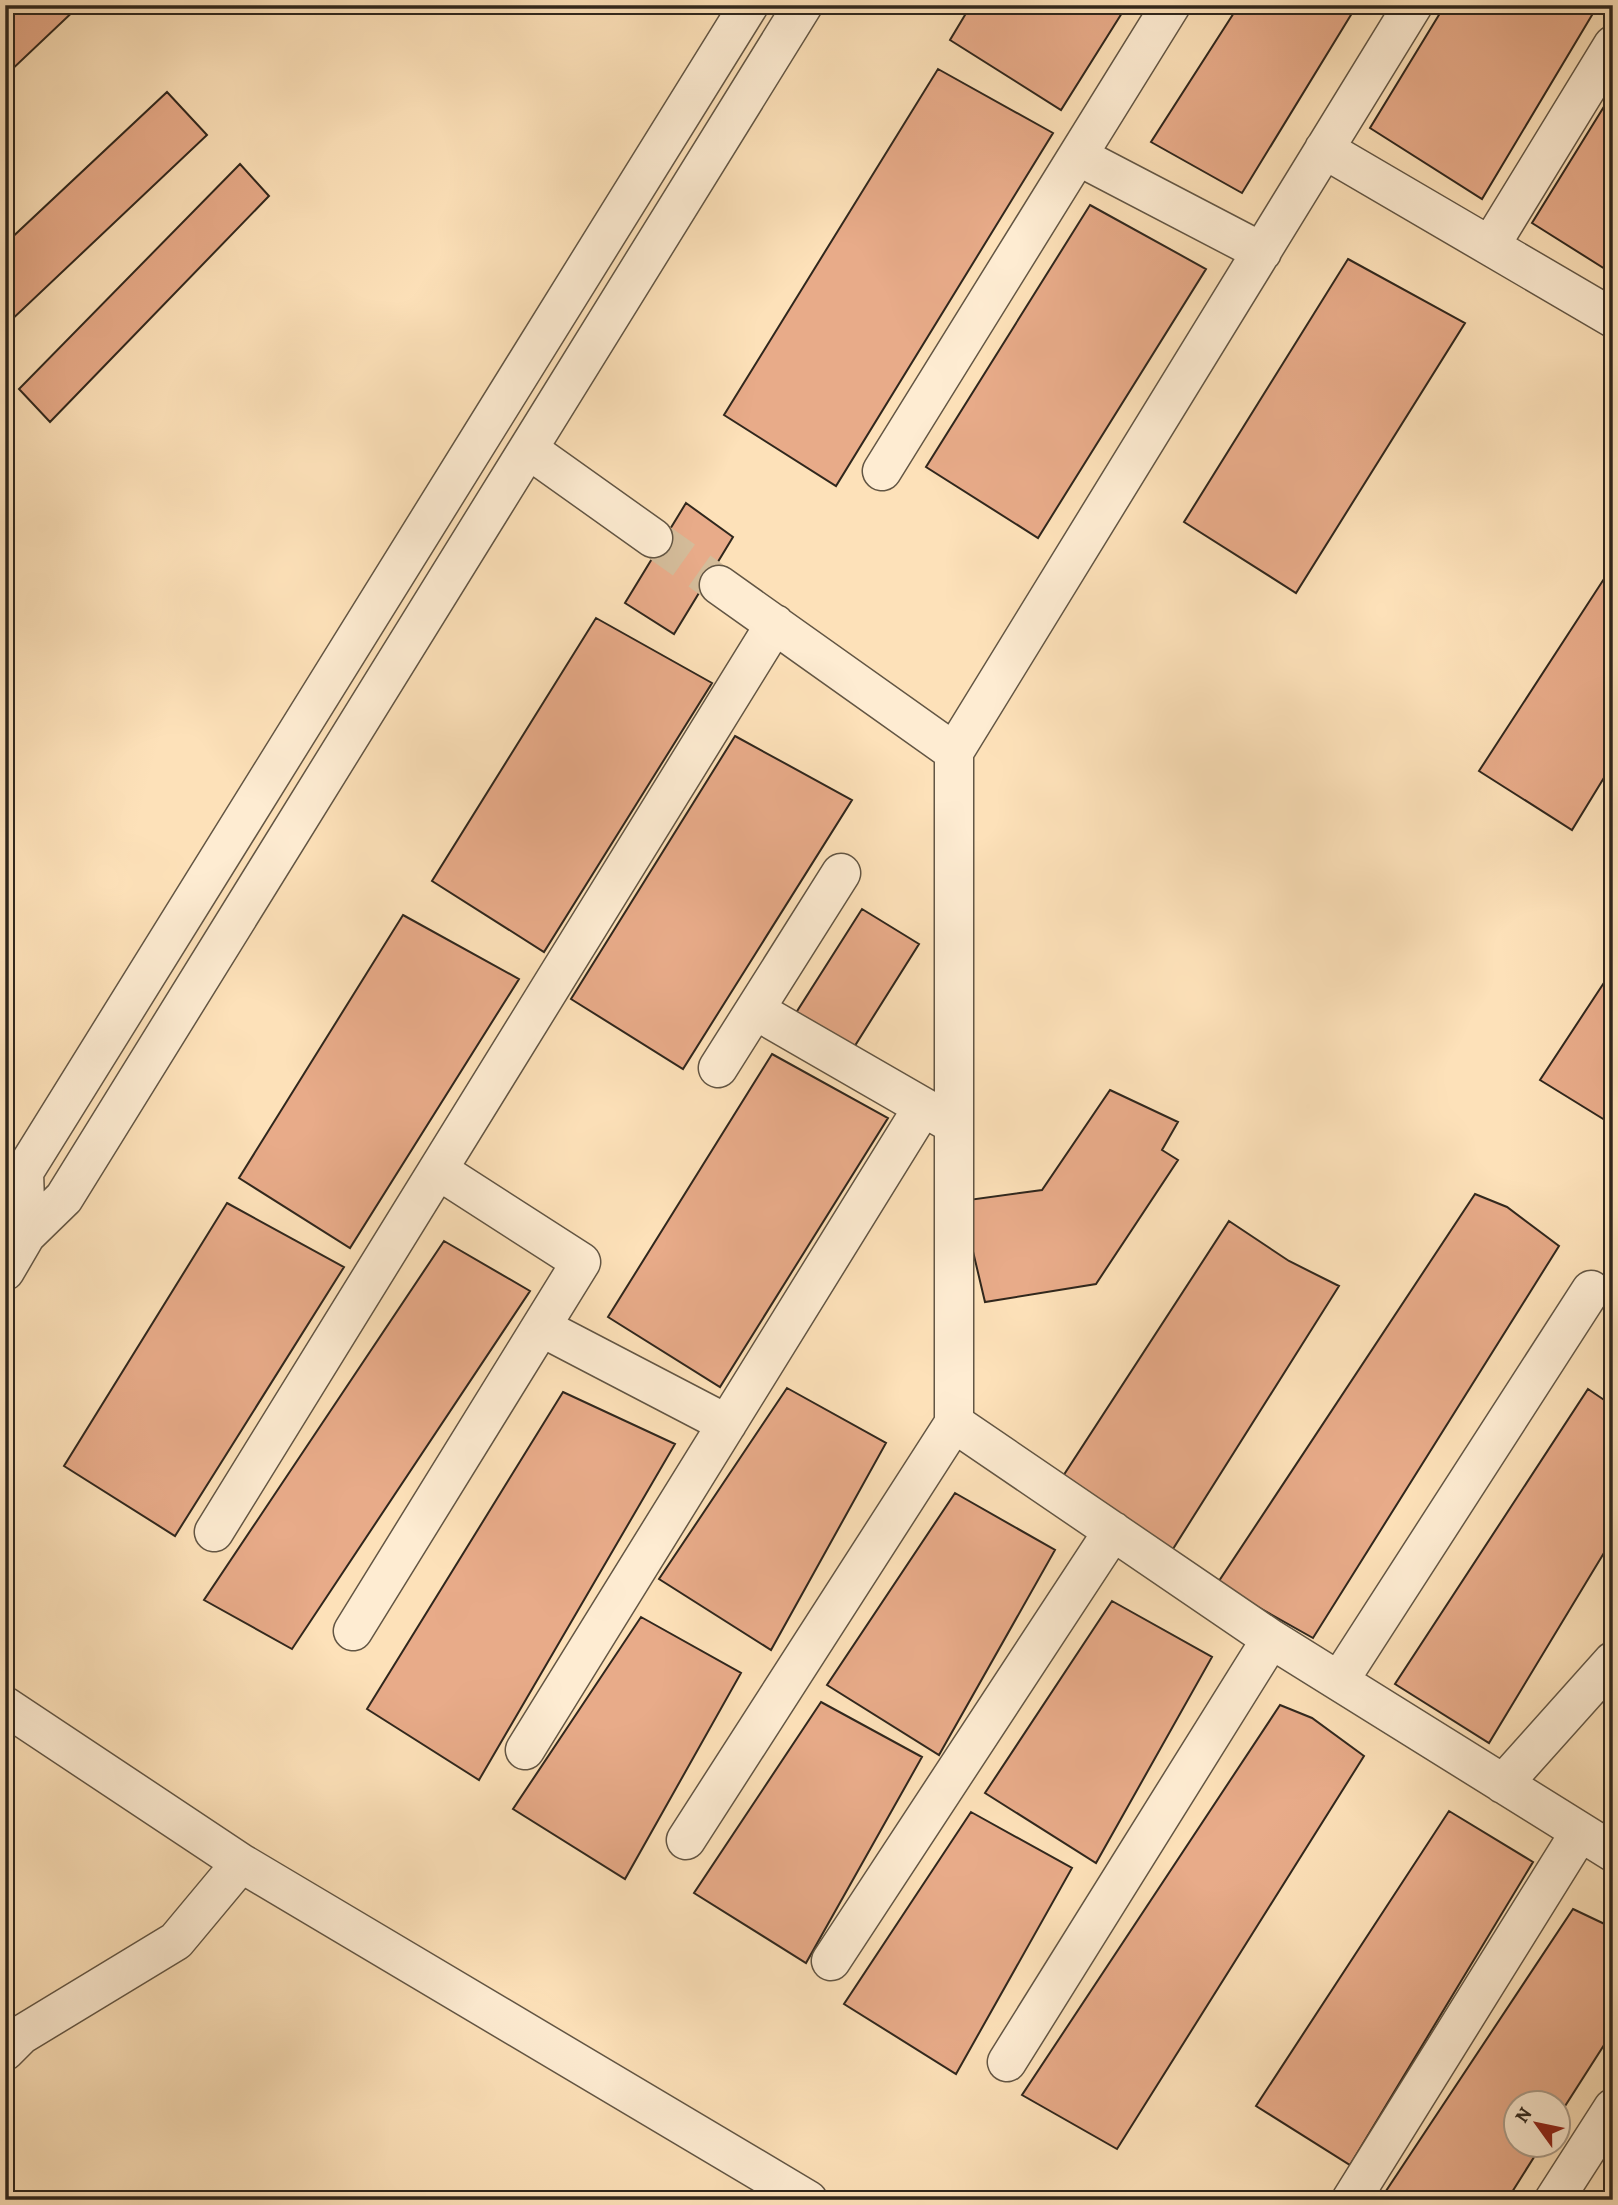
<svg xmlns="http://www.w3.org/2000/svg" width="1618" height="2205" viewBox="0 0 1618 2205" font-family="Alegreya,serif">
	<style>
		.building { fill: #e8ab89; stroke: #30271d; stroke-width: 2 }
		.lines { fill: none; stroke-linecap: round; stroke-linejoin: round }
		.minor-tunnel { stroke: #d4bc9a; stroke-width: 38; stroke-dasharray: 38 19; stroke-linecap: butt }
		.minor-casing { stroke: #635644; stroke-width: 41 }
		.minor { stroke: #feecd2; stroke-width: 38 }
	</style>
	<rect width="100%" height="100%" fill="#fde1b9"/>
	<filter id="stains"><feTurbulence type="fractalNoise" baseFrequency=".00286" numOctaves="4"/><feColorMatrix values="0 0 0 0 .2 0 0 0 0 .09 0 0 0 0 .02 0 0 0 .5 -.17"/></filter>
	<radialGradient id="worn" r=".72"><stop offset=".6" stop-color="#630" stop-opacity="0"/><stop offset="1" stop-color="#630" stop-opacity=".3"/></radialGradient>
	<!-- building -->
	<path class="building" d="M5 5H80L5 76Z
		M971 5H1127L1061 110 950 40Z
		M1239 5H1357L1242 193 1151 142Z
		M1445 5H1598L1482 199 1370 128Z
		M938 69 1053 133 836 486 724 415Z
		M167 92 207 135 5 326V244Z
		M1613 92V274L1532 223Z
		M240 164 269 196 50 422 19 389Z
		M1090 205 1206 269 1038 538 926 467Z
		M1348 259 1465 323 1296 593 1184 522Z
		M686 503 733 537 674 634 625 603Z
		M1613 565V763L1572 830 1479 771Z
		M596 618 712 683 544 952 432 881Z
		M735 736 852 800 683 1069 571 999Z
		M862 909 919 944 851 1052 794 1016Z
		M403 915 519 979 350 1248 239 1178Z
		M1613 969V1125L1540 1080Z
		M772 1054 888 1118 720 1387 608 1317Z
		M1110 1090 1178 1122 1162 1150 1178 1160 1096 1284 985 1302 961 1201 1042 1190Z
		M1475 1194 1507 1207 1559 1246 1313 1638 1217 1584Z
		M227 1203 344 1267 175 1536 64 1466Z
		M1229 1221 1289 1261 1339 1286 1166 1560 1054 1490Z
		M444 1241 530 1291 292 1649 204 1600Z
		M787 1388 886 1443 771 1650 659 1579Z
		M1588 1389 1613 1406V1538L1489 1743 1395 1684Z
		M563 1392 675 1444 479 1780 367 1709Z
		M955 1493 1055 1550 939 1755 827 1685Z
		M1112 1601 1212 1657 1096 1863 985 1793Z
		M641 1617 741 1673 625 1879 513 1809Z
		M821 1702 922 1757 806 1963 694 1893Z
		M1280 1705 1312 1718 1364 1756 1117 2149 1022 2095Z
		M1449 1811 1533 1862 1350 2165 1256 2106Z
		M971 1812 1072 1868 956 2074 844 2004Z
		M1573 1909 1613 1928V2031L1558 2117V2104H1516V2146H1541L1507 2200H1380Z"/>
	<g class="lines">
		<!-- minor-tunnel -->
		<path class="minor-tunnel" d="M653 538 719 585"/>
		<!-- minor casing -->
		<g class="minor-casing">
			<path id="minor" d="M1324 149 1613 318
				M1078 156 1262 252
				M1490 246 1613 45
				M528 449 653 538
				M882 471 1171 5
				M719 585 954 752V1423L1271 1639 1613 1852
				M954 752 1413 5
				M755 1010 944 1119
				M718 1068 841 873
				M26 1235 24 1172 749 5
				M5 1271 26 1235 64 1198 803 5
				M541 1327 727 1424
				M214 1532 775 624
				M353 1631 581 1262 438 1170
				M1339 1681 1591 1290
				M5 1706 241 1863 808 2200
				M525 1750 923 1107
				M1503 1784 1613 1661
				M686 1840 954 1423
				M831 1961 1113 1531
				M5 2051 21 2035 176 1941 241 1863
				M1007 2062 1271 1639
				M1351 2200 1580 1832
				M1554 2200 1613 2108"/>
		</g>
		<!-- minor -->
		<use href="#minor" class="minor"/>
	</g>
	<!-- margin -->
	<rect width="1618" height="2205" fill="none" stroke="#fde1b9" stroke-width="28"/>
	<rect x="7" y="7" width="1604" height="2191" fill="none" stroke="#30271d" stroke-width="3.5"/>
	<rect x="14" y="14" width="1590" height="2177" fill="none" stroke="#30271d" stroke-width="2"/>
	<!-- north arrow -->
	<g transform="translate(1537 2124) rotate(303)"><circle r="33" fill="#feecd2" stroke="#ac9d8a" stroke-width="2"/>
	<path d="M0-5L12 26L0 18L-12 26Z" fill="#8f2418"/>
	<text y="-10" font-size="19" font-weight="bold" text-anchor="middle" fill="#30271d">N</text>
	</g>
	<rect width="100%" height="100%" filter="url(#stains)"/>
	<rect width="100%" height="100%" fill="url(#worn)"/>
</svg>
